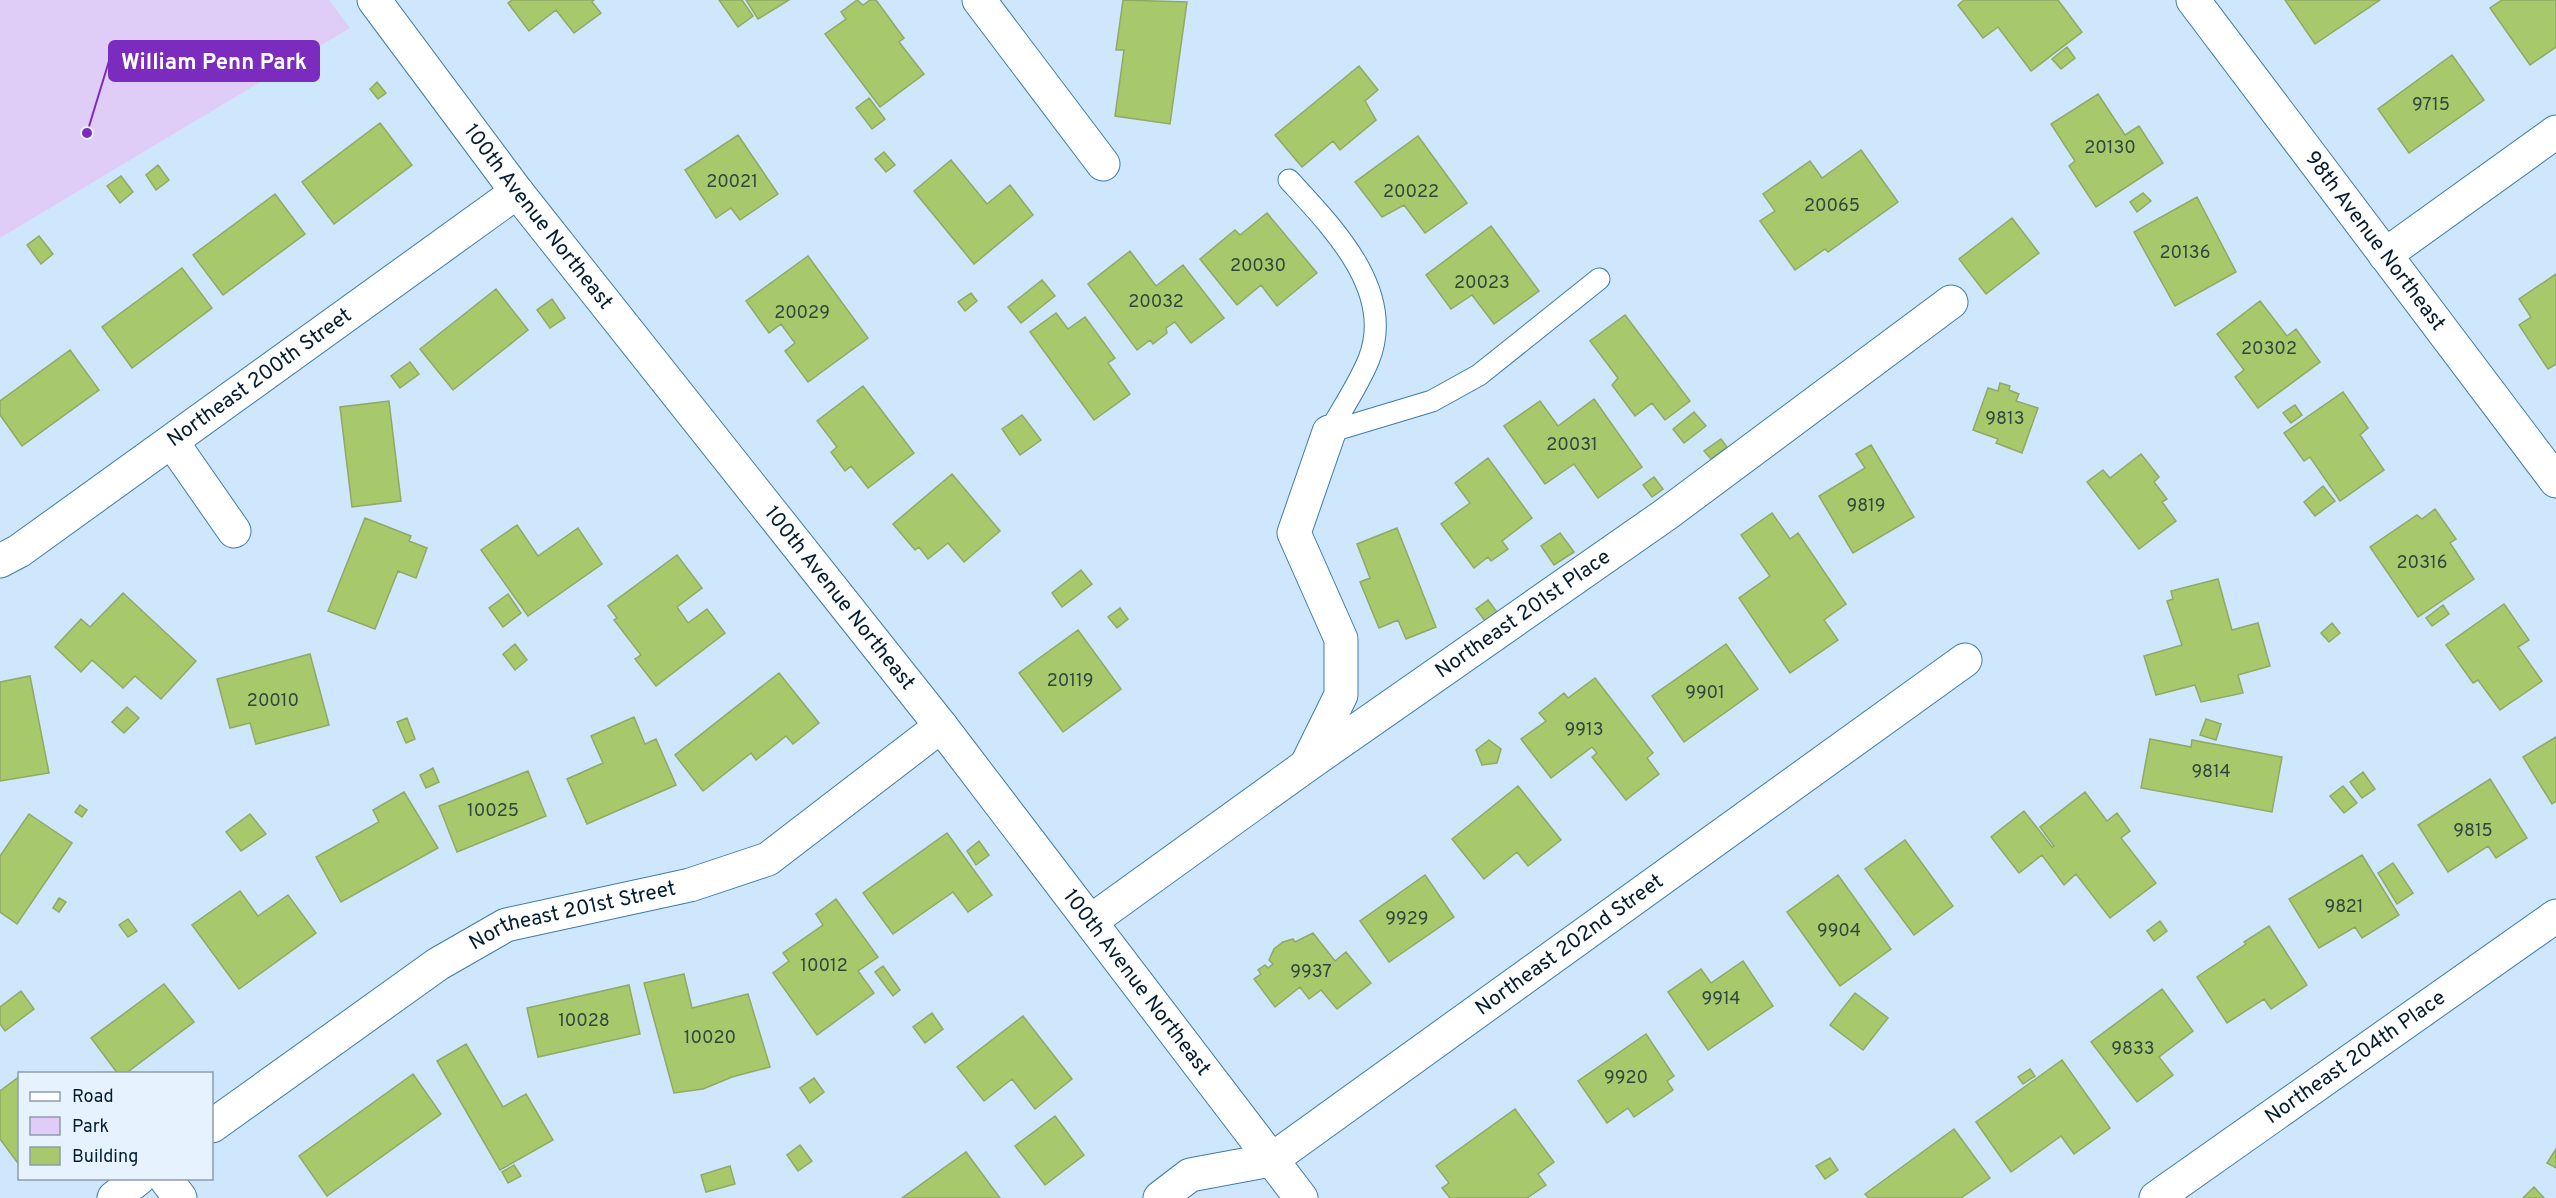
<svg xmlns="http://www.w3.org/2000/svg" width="2556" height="1198" viewBox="0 0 2556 1198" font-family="Overpass,sans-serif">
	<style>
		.green { fill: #dfccf7 }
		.building { fill: #a8c86c; stroke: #90a964; stroke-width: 1.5 }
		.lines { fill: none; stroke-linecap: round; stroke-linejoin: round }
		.lane-casing { stroke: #3f7bac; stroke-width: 23 }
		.street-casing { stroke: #3f7bac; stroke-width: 35 }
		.secondary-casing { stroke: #3f7bac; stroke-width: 35 }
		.lane { stroke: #fff; stroke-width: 21 }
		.street { stroke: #fff; stroke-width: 33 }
		.secondary { stroke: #fff; stroke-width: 33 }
		.labels { text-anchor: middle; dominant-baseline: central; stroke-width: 4.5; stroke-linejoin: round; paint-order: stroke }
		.number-label { font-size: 18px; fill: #2d4840 }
		.street-label { font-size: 21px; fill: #041d31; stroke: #e6f2fd }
		.leader { fill: none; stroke: #7b2cbf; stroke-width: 2 }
		.callout-dot { fill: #7b2cbf; stroke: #e6f2fd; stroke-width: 2 }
		.callout { fill: #7b2cbf; stroke: #7b2cbf; stroke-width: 2 }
		.callout-label { font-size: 22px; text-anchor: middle; font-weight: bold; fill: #fff }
	</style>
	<rect width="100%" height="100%" fill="#cee7fc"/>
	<!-- green -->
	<path class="green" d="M0 0H329L350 28 0 238Z"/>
	<!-- building -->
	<path class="building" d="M512 0H594L592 2 601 13 574 33 556 10 529 31 508 3Z
		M719 0H742L753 16 738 27Z
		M746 0H789L758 19Z
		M857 0 863 5 870 0H876L904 38 899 42 924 74 880 107 825 34 846 19 841 12Z
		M1123 0 1187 2 1170 124 1115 116 1124 50H1116Z
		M1964 0H2058L2082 32 2031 71 1998 27 1983 38 1958 5Z
		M2285 0H2380L2315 44Z
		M2502 0H2556V47L2530 65 2490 8Z
		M2067 47 2075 58 2061 69 2052 59Z
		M2452 55 2484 100 2409 153 2378 109Z
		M1359 66 1378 90 1365 101 1376 120 1340 150 1333 141 1302 167 1275 135Z
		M377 82 386 93 378 99 370 89Z
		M2098 94 2125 135 2139 126 2163 163 2096 207 2069 166 2075 161 2051 124Z
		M869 98 885 119 872 129 856 108Z
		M380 123 412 165 334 224 302 182Z
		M738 135 778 194 740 220 731 208 716 218 685 170Z
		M1418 136 1467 203 1425 233 1404 205 1382 217 1355 182Z
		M1861 150 1898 202 1828 252 1825 249 1795 270 1760 221 1775 211 1763 194 1810 161 1822 178Z
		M884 152 895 165 886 172 875 159Z
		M951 160 987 204 1010 185 1033 215 974 264 914 191Z
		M158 165 169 180 156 190 146 175Z
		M121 176 133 192 120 203 107 186Z
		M2143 193 2151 201 2137 212 2130 202Z
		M275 194 305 234 223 295 193 255Z
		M2197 197 2236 272 2175 306 2134 232Z
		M1267 213 1317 273 1277 306 1261 285 1237 305 1200 259 1235 230 1240 235Z
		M2012 218 2039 253 1986 294 1959 259Z
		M1491 226 1539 291 1494 324 1472 295 1451 309 1426 275Z
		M39 236 53 254 41 264 27 245Z
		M1130 251 1156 286 1183 265 1224 318 1191 343 1175 322 1166 328 1167 333 1153 344 1150 340 1137 350 1088 284Z
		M808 256 868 338 808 382 785 351 795 343 781 324 769 333 746 301Z
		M182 268 212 308 132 368 102 327Z
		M2556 274V364L2548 369 2519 325 2531 317 2519 299Z
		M1042 280 1055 296 1021 323 1008 307Z
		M496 289 528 330 453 390 420 349Z
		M971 293 977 301 965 311 958 302Z
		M552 299 565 318 550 328 537 310Z
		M2260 301 2287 336 2296 329 2320 362 2258 408 2235 377 2244 370 2217 334Z
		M1056 313 1068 329 1085 317 1115 358 1108 363 1130 394 1094 420 1030 332Z
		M1625 315 1690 401 1665 420 1652 403 1635 416 1612 385 1618 378 1590 341Z
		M70 350 99 390 22 446 0 415V401Z
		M410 362 419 374 400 388 391 376Z
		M2000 383 2010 386 2009 390 2019 394 2016 401 2038 408 2022 453 1996 443 1998 439 1973 430 1988 388 1998 391Z
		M863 386 914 453 868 488 851 466 845 471 831 452 837 447 817 421Z
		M2343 392 2368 428 2360 435 2384 470 2340 501 2310 457 2304 461 2284 433Z
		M1594 399 1642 467 1598 498 1574 464 1545 484 1504 426 1540 401 1558 426Z
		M389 401 401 501 352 507 340 407Z
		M2295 405 2302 415 2291 423 2283 413Z
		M1694 412 1706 426 1684 443 1673 429Z
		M1022 415 1041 440 1020 455 1002 429Z
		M1721 439 1727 447 1711 459 1704 451Z
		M1871 445 1914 517 1853 553 1819 496 1865 468 1856 454Z
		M2141 454 2159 477 2154 482 2167 499 2162 502 2176 521 2139 549 2087 482 2103 470 2110 478Z
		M1488 458 1532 518 1502 541 1508 549 1491 561 1488 557 1474 568 1441 524 1470 503 1455 483Z
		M952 474 1000 531 964 562 948 543 928 559 919 547 915 550 893 524Z
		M1654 477 1663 489 1652 497 1643 485Z
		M2323 486 2335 501 2315 516 2304 502Z
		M2435 509 2456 539 2450 543 2474 579 2418 617 2370 547 2417 515 2422 519Z
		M1772 513 1790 539 1798 533 1846 604 1824 620 1838 640 1790 673 1739 598 1770 576 1741 535Z
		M365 518 411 536 409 541 427 548 416 578 398 571 375 629 328 611Z
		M517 525 538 556 578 528 602 564 528 616 481 550Z
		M1397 528 1436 627 1406 639 1398 620 1379 628 1360 582 1370 578 1357 544Z
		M1560 533 1574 552 1554 565 1541 546Z
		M677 555 702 588 677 607 688 623 707 609 725 633 656 686 635 659 641 655 614 620 617 618 608 606Z
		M1081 570 1092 584 1062 607 1052 593Z
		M2218 579 2232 630 2258 623 2270 666 2238 675 2243 693 2201 702 2195 685 2156 695 2144 656 2182 645 2167 601 2173 599 2171 591Z
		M123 593 196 661 161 699 135 676 123 688 92 660 81 672 55 647 81 619 90 627Z
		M508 594 521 613 503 627 489 608Z
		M1488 600 1497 612 1485 621 1476 609Z
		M2504 604 2529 640 2518 647 2542 681 2500 710 2478 680 2473 683 2446 645Z
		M2443 605 2449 614 2432 626 2426 618Z
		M1120 608 1128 619 1117 628 1108 617Z
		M2332 623 2340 633 2329 642 2321 633Z
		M1078 630 1121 689 1063 732 1019 673Z
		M515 644 527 660 515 670 503 654Z
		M1726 644 1758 689 1684 742 1652 696Z
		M310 654 329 725 256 744 250 723 230 728 217 679Z
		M779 673 819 723 793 744 786 736 756 760 751 753 703 791 675 755Z
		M30 676 49 773 0 781V682Z
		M1595 678 1653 753 1647 758 1659 774 1626 800 1592 757 1597 753 1592 747 1551 778 1521 739 1546 721 1539 713 1564 693 1568 698Z
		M127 707 139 718 124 733 112 722Z
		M634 717 645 744 656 739 676 785 587 824 567 779 603 763 591 736Z
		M407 718 415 739 406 743 397 722Z
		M2206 719 2221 724 2216 740 2200 735Z
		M2556 737V801L2552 804 2523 757Z
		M2150 739 2191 747 2192 740 2282 757 2272 812 2141 788Z
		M1489 740 1501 749 1497 763 1482 765 1476 750Z
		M433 768 439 782 426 788 420 775Z
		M528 771 546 816 457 852 439 806Z
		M2363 772 2375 789 2362 798 2350 782Z
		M2490 779 2527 838 2496 858 2488 846 2448 872 2418 825Z
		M1518 786 1561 840 1528 866 1517 852 1484 879 1452 839Z
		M2343 786 2357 803 2344 813 2330 796Z
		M404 792 438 848 341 902 316 857 379 822 373 810Z
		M2085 792 2107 821 2117 813 2130 831 2121 838 2156 883 2110 918 2076 874 2064 885 2042 855 2019 873 1991 837 2024 811 2052 847 2054 846 2040 827Z
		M80 805 87 810 82 817 75 812Z
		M29 814 72 843 17 924 0 912V856Z
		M250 814 266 834 241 851 226 832Z
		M947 833 992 895 968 912 953 892 893 934 863 893Z
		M1905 840 1953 906 1914 935 1865 869Z
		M979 841 989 855 976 865 967 851Z
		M2362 855 2399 915 2362 938 2355 927 2319 948 2289 899Z
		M2393 863 2413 893 2397 904 2378 873Z
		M1425 875 1454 917 1389 962 1360 921Z
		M1838 875 1891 949 1840 986 1787 912Z
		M240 891 258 916 288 895 316 933 239 989 192 925Z
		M59 898 66 902 59 912 53 908Z
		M836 899 878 957 858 971 874 993 817 1035 773 973 789 961 783 953 823 925 816 914Z
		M128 919 137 931 128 937 119 925Z
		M2160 921 2167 931 2154 941 2147 931Z
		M2269 926 2307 985 2271 1009 2264 999 2227 1023 2197 977 2246 944 2244 942Z
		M1313 933 1335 961 1346 952 1371 983 1337 1009 1321 990 1309 999 1300 987 1275 1007 1254 979 1261 974 1258 970 1265 965 1268 968 1273 964 1269 960 1274 949 1283 942 1293 939 1295 942Z
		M1743 961 1773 1006 1708 1050 1668 992 1701 969 1711 983Z
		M883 966 900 990 893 996 875 972Z
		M684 974 692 1008 748 994 770 1067 732 1077 703 1089 674 1093 644 983Z
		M164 984 194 1022 125 1074H118L91 1038Z
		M629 985 640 1034 538 1057 527 1008Z
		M2162 989 2193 1031 2159 1057 2173 1075 2137 1102 2091 1042Z
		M21 991 34 1009 5 1031 0 1024V1007Z
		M1855 993 1888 1018 1863 1050 1830 1025Z
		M932 1013 943 1029 925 1043 913 1027Z
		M1023 1016 1072 1079 1035 1109 1012 1079 984 1101 957 1067Z
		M1646 1034 1674 1076 1667 1081 1673 1090 1634 1117 1628 1108 1607 1123 1578 1081Z
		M466 1044 503 1107 526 1094 553 1140 500 1170 437 1061Z
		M2062 1060 2110 1128 2074 1154 2061 1136 2011 1172 1976 1122Z
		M2030 1069 2035 1076 2023 1084 2018 1077Z
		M413 1074 441 1114 327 1196 299 1156Z
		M20 1076V1166L0 1139V1091Z
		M814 1078 824 1092 810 1103 800 1088Z
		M1515 1109 1554 1162 1538 1174 1546 1185 1527 1198H1450L1442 1188 1449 1183 1436 1166Z
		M1055 1116 1084 1155 1045 1185 1015 1146Z
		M1954 1129 1990 1178 1961 1198H1869L1865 1194Z
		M800 1145 812 1161 798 1171 787 1155Z
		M2556 1149V1168L2547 1163Z
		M966 1152 1000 1198H902Z
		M1830 1158 1838 1170 1825 1179 1816 1166Z
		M514 1165 521 1176 508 1183 502 1172Z
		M730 1166 735 1184 706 1192 701 1175Z
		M2534 1187 2544 1198H2523Z"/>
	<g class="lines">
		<!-- lane casing -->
		<g class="lane-casing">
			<path id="lane" d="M1289 180C1331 226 1396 290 1369 359 1359 384 1342 409 1329 432
				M1329 432 1432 401 1479 375 1599 279"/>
		</g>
		<!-- street casing -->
		<g class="street-casing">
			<g id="street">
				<path d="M979 0 1103 164"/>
				<path id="s1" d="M2193 0 2556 481"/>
				<path d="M2385 255 2556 132"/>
				<path d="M172 442 234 531"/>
				<path id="s2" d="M0 561 19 551 517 192"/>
				<path d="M1307 764 1341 695V639L1294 533 1329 432"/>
				<path id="s3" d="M1091 921 1307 765 1665 515 1951 302"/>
				<path id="s4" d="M212 1126 438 964 506 925 690 885 768 859 941 726"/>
				<path d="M165 1178 180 1198"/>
				<path d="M114 1198 139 1178"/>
				<path id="s5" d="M1160 1198 1190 1175 1271 1160 1965 660"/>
				<path id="s6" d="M2156 1198 2556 916"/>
			</g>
		</g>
		<!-- secondary casing -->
		<g class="secondary-casing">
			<g id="secondary">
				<path id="s7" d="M374 0 517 192 941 726 1301 1198"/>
			</g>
		</g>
		<!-- lane -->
		<use href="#lane" class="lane"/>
		<!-- street -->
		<use href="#street" class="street"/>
		<!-- secondary -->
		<use href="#secondary" class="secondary"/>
	</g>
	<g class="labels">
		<!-- number labels -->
		<g class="number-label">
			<text x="2431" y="105">9715</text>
			<text x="2110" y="148">20130</text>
			<text x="732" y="182">20021</text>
			<text x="1411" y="192">20022</text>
			<text x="1832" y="206">20065</text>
			<text x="2185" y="253">20136</text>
			<text x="1258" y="266">20030</text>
			<text x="1482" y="283">20023</text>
			<text x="1156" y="302">20032</text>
			<text x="802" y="313">20029</text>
			<text x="2269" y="349">20302</text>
			<text x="2005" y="419">9813</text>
			<text x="1572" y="445">20031</text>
			<text x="1866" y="506">9819</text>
			<text x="2422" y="563">20316</text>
			<text x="1070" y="681">20119</text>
			<text x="1705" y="693">9901</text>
			<text x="273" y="701">20010</text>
			<text x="1584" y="730">9913</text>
			<text x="2211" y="772">9814</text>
			<text x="493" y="811">10025</text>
			<text x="2473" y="831">9815</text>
			<text x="2344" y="907">9821</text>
			<text x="1407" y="919">9929</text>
			<text x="1839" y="931">9904</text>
			<text x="824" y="966">10012</text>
			<text x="1311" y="972">9937</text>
			<text x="1721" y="999">9914</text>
			<text x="584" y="1021">10028</text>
			<text x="710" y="1038">10020</text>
			<text x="2133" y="1049">9833</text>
			<text x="1626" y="1078">9920</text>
		</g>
		<!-- street labels -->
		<g class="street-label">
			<text stroke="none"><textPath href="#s7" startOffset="272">100th Avenue Northeast</textPath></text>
			<text stroke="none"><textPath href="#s1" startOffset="302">98th Avenue Northeast</textPath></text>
			<text stroke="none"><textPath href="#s2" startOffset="318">Northeast 200th Street</textPath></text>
			<text stroke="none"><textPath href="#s7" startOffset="758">100th Avenue Northeast</textPath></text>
			<text stroke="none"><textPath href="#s3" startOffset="530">Northeast 201st Place</textPath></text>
			<text stroke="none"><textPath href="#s4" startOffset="423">Northeast 201st Street</textPath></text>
			<text stroke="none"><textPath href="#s5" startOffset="488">Northeast 202nd Street</textPath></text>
			<text stroke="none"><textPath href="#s7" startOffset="1244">100th Avenue Northeast</textPath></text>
			<text stroke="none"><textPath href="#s6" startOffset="244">Northeast 204th Place</textPath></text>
		</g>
	</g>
	<!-- callouts -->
	<path class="leader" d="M87 133L109 61"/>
	<circle class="callout-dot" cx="87" cy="133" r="6"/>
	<rect class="callout" x="109" y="41" width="210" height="40" rx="6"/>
	<g class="callout-label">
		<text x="214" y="69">William Penn Park</text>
	</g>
	<!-- legend -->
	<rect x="18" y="1072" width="195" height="108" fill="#e6f2fd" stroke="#8c9dab" stroke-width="1.5"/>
	<rect x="30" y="1092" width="30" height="9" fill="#ffffff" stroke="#8c9dab" stroke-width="1.5"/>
	<text x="72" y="1102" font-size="18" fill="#041d31">Road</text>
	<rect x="30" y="1117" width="30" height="18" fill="#dfccf7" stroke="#8c9dab" stroke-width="1.5"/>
	<text x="72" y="1132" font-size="18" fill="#041d31">Park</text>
	<rect x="30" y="1147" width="30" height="18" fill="#a8c86c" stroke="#8c9dab" stroke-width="1.5"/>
	<text x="72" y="1162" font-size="18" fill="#041d31">Building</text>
</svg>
